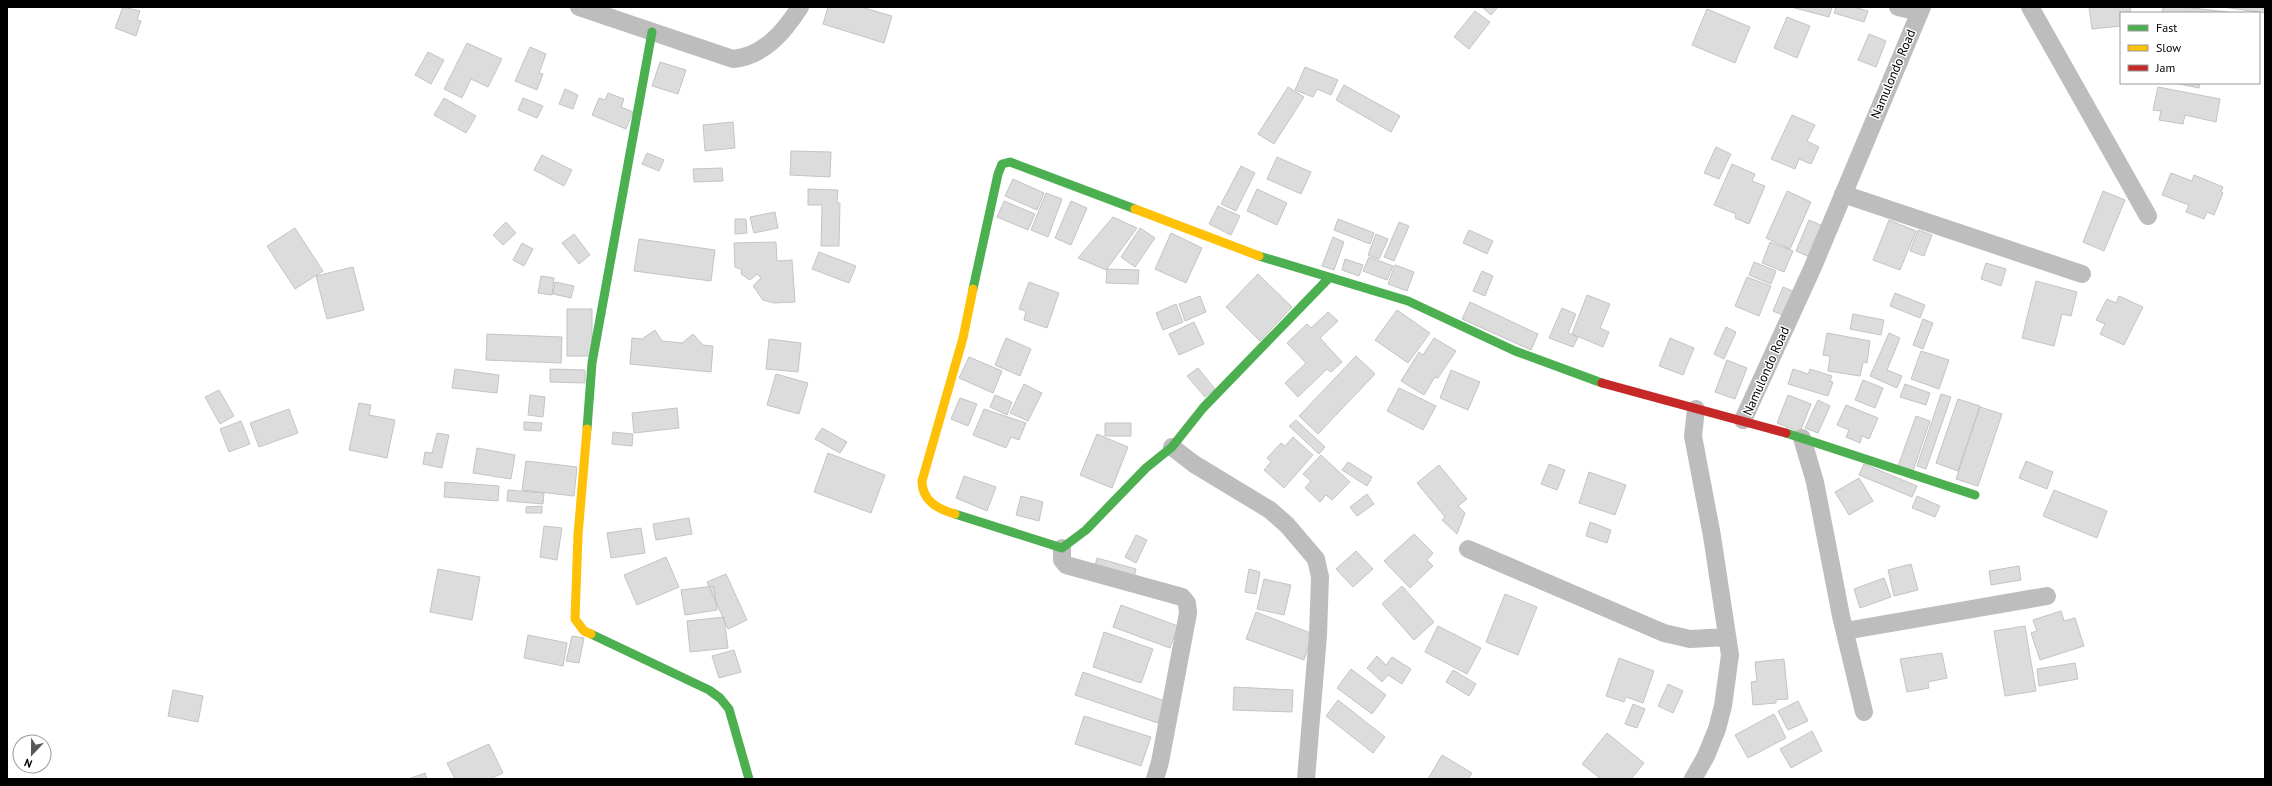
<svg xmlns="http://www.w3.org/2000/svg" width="2272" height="786" viewBox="0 0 2272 786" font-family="'PT Sans',sans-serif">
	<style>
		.building { fill: #dcdcdc; stroke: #c4c4c4 }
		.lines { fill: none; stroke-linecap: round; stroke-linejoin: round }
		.street { stroke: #bdbdbd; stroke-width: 18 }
		.fast { stroke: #4caf50; stroke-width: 9 }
		.slow { stroke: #ffc107; stroke-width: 9 }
		.jam { stroke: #c62828; stroke-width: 9 }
		.labels { text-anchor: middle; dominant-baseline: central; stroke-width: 3; stroke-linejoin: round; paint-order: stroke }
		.street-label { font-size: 13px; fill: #000; stroke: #fff }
	</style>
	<rect width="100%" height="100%" fill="#fff"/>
	<!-- building -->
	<path class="building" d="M123 7 140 11 137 20 141 21 136 36 115 28Z
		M828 7H861L892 16 884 43 823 24Z
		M1482 7H1498L1491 15Z
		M1791 7H1832L1829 17Z
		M1836 7H1854L1868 11 1864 22 1834 13Z
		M2089 7H2130L2131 13H2121V26L2092 29Z
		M2163 7H2183L2237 13H2162Z
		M2223 7H2265V13Z
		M1707 9 1750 27 1735 63 1692 45Z
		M1475 11 1490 22 1469 49 1454 37Z
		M1787 17 1810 26 1797 58 1774 48Z
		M1869 34 1886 41 1876 67 1858 60Z
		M467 43 502 59 488 87 471 79 462 98 444 89Z
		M530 47 546 54 539 73 543 74 537 90 515 81Z
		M428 52 444 60 431 84 415 75Z
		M660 62 686 70 678 94 652 86Z
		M1305 67 1338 80 1331 95 1317 89 1313 97 1295 90Z
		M2175 83H2200L2199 88Z
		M1344 85 1400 116 1391 132 1336 100Z
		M1288 87 1304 97 1274 144 1258 134Z
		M2158 87 2220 99 2216 122 2185 115 2183 124 2159 120 2161 111 2153 110Z
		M565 89 578 95 573 109 559 104Z
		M608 93 624 99 621 107 633 112 626 129 592 115 599 98 605 100Z
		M444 98 476 116 466 133 434 115Z
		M523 98 543 106 537 118 518 110Z
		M1792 115 1815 125 1807 141 1819 147 1811 164 1799 159 1795 169 1771 159Z
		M733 122 735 148 705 151 703 125Z
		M1716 147 1731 154 1719 179 1704 173Z
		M791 151 831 152 830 177 790 175Z
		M647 153 664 160 659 171 642 164Z
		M542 155 572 170 564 186 534 170Z
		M1277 157 1311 172 1301 194 1267 179Z
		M1732 164 1755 174 1752 181 1765 186 1749 224 1735 218 1736 214 1714 205Z
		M1241 166 1255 173 1236 211 1221 204Z
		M722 168 723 181 694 182 693 169Z
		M2171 173 2192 181 2194 175 2223 187 2221 192 2223 193 2214 215 2207 212 2204 219 2186 212 2189 205 2162 195Z
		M1013 179 1044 193 1037 210 1005 196Z
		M808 189 838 190 837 203H840L839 246H821L822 205H808Z
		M1257 189 1287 203 1277 225 1247 211Z
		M1787 191 1811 202 1790 249 1766 238Z
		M2103 191 2125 200 2104 251 2083 242Z
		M1046 193 1062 199 1048 237 1031 230Z
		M1004 201 1035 214 1028 230 997 217Z
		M1071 201 1087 208 1071 245 1055 238Z
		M1218 206 1240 216 1231 235 1209 224Z
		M775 212 778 228 754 233 750 217Z
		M1113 217 1137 228 1106 270 1078 258Z
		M735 219H746L747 233 735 234Z
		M1338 219 1374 233 1370 244 1334 230Z
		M1809 220 1825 227 1812 258 1796 251Z
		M1889 220 1916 231 1900 270 1873 260Z
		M506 222 516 233 503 245 493 235Z
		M1399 222 1409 226 1394 261 1384 257Z
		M295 228 323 271 295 289 267 246Z
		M1140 228 1155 238 1135 267 1121 257Z
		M1469 230 1493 241 1487 254 1463 243Z
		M1918 230 1932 235 1924 256 1910 251Z
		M1171 233 1202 248 1186 283 1155 269Z
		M574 234 590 255 579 264 562 243Z
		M1376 234 1388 239 1379 259 1368 255Z
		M1333 237 1344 242 1334 270 1322 266Z
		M639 239 715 250 711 281 634 271Z
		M776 242 777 261 792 260 795 302 774 303 763 300 753 286 761 278 757 274 750 280 741 274 742 270 735 267 734 243Z
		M1770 242 1793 251 1784 272 1762 263Z
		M522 243 533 249 524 266 513 260Z
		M819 252 856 266 849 283 812 269Z
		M1369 257 1393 266 1387 280 1363 271Z
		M1345 259 1363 265 1359 276 1342 270Z
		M1754 262 1776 271 1771 284 1749 275Z
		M1986 263 2006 269 2001 286 1981 279Z
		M1395 265 1414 272 1407 291 1388 284Z
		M353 267 364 310 327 319 316 276Z
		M1107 269 1139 270 1138 284 1106 283Z
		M1482 271 1493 276 1485 296 1473 291Z
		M1258 274 1292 307 1260 341 1226 307Z
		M541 276 554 278 552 295 538 293Z
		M1747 277 1771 286 1759 316 1735 306Z
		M2036 281 2077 292 2071 316 2062 314 2054 346 2022 338Z
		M555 282 574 286 571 298 553 294Z
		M1029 282 1059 293 1047 328 1024 320 1026 311 1019 309Z
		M1783 287 1795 292 1785 316 1773 311Z
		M1895 293 1925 305 1920 318 1890 306Z
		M1587 295 1610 304 1600 328 1609 332 1603 347 1572 334Z
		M1200 296 1206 312 1185 321 1179 304Z
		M2119 296 2143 307 2124 345 2100 334 2105 324 2096 320 2107 299 2116 303Z
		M1470 302 1538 334 1531 350 1462 319Z
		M1176 304 1183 322 1163 330 1156 313Z
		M1562 308 1576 314 1568 333 1578 337 1573 347 1549 338Z
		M567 309H592V356H567Z
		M1397 310 1430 333 1408 363 1375 340Z
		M1328 312 1338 321 1320 338 1342 362 1331 372 1327 369 1298 397 1285 383 1306 363 1287 343 1307 324 1311 328Z
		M1853 314 1884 320 1881 335 1850 329Z
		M1923 319 1933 323 1923 349 1913 345Z
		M1194 322 1204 344 1179 355 1169 334Z
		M1726 327 1736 332 1724 359 1714 354Z
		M655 330 662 341 682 343 693 334 703 345 713 346 711 372 630 364 632 338 642 339Z
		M1827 333 1870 341 1867 363 1863 362 1860 376 1828 371 1830 356 1823 355Z
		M1889 333 1900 338 1887 370 1902 376 1897 388 1870 376Z
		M487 334 562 337 561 363 486 360Z
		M1006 338 1031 349 1020 376 995 365Z
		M1434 338 1456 351 1438 378 1435 377 1424 395 1401 381 1419 352 1423 355Z
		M1670 338 1694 348 1683 375 1659 366Z
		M769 339 801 343 798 372 766 369Z
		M1921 351 1949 360 1939 389 1911 379Z
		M1356 356 1375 374 1318 434 1299 416Z
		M969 357 1002 371 993 393 959 378Z
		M1727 360 1747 368 1735 399 1715 392Z
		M1198 368 1215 389 1205 397 1187 376Z
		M455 369 499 375 497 393 452 388Z
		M550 369 585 370V383L550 382Z
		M1793 369 1808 374 1810 369 1832 376 1830 381 1833 382 1828 396 1788 384Z
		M1451 370 1480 382 1468 410 1440 398Z
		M776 374 808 383 799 414 767 405Z
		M1863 380 1883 388 1875 408 1855 400Z
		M1024 384 1042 393 1028 421 1010 413Z
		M1905 384 1930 393 1926 405 1900 397Z
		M1399 388 1436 406 1423 430 1387 411Z
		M219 390 234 416 220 424 205 397Z
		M1941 394 1951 397 1926 469 1917 466Z
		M530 395 545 397 543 417 528 415Z
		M995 395 1012 402 1007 415 990 407Z
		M1788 395 1811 404 1800 432 1777 423Z
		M960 398 977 404 968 426 951 419Z
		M1958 399 1980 406 1958 471 1936 463Z
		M1818 400 1830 406 1818 433 1805 428Z
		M359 403 371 405 369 415 395 420 387 458 349 450Z
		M1846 405 1878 418 1869 439 1862 436 1860 443 1846 437 1849 430 1837 425Z
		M1980 407 2002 414 1978 486 1956 479Z
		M677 408 679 428 634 433 632 413Z
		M289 409 298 433 259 447 250 423Z
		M984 409 1026 423 1019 440 1011 437 1006 448 973 435Z
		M1916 416 1930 421 1913 471 1898 466Z
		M1296 420 1325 447 1319 454 1289 426Z
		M241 421 250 444 229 452 220 429Z
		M524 422 542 423 541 431 524 430Z
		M1105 423H1131V436H1105Z
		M822 428 847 442 840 453 815 439Z
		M613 432 633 434 632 446 612 444Z
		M437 433 449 435 442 468 423 464 425 452 432 453Z
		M1097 434 1128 447 1112 488 1080 475Z
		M1293 437 1313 455 1284 488 1264 470 1271 462 1267 458 1281 443 1285 446Z
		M477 448 515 455 511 479 473 473Z
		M828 453 885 475 871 513 814 492Z
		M1321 455 1350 482 1332 500 1326 495 1320 502 1305 488 1311 481 1303 474Z
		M526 461 577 467 574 496 522 490Z
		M2026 461 2053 472 2047 489 2019 478Z
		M1348 462 1372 477 1367 486 1342 470Z
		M1549 464 1565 470 1557 490 1541 484Z
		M1864 464 1917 486 1912 497 1859 475Z
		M1439 465 1467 499 1458 506 1465 513 1457 534 1442 520 1445 517 1417 483Z
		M1589 472 1626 485 1615 515 1579 503Z
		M964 476 996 487 987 511 956 498Z
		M1859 478 1873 501 1849 515 1835 492Z
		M445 482 499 486 498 501 444 497Z
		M508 490 544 493 543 504 507 501Z
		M2054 490 2107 511 2097 538 2043 516Z
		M1367 494 1374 504 1357 516 1350 507Z
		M1021 496 1043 502 1039 521 1016 515Z
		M1917 496 1940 506 1935 517 1912 508Z
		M542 506V513H526V507Z
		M689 518 692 534 656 540 653 524Z
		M1590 522 1611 530 1607 543 1586 536Z
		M544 526 562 528 557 560 540 557Z
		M641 528 645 553 611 558 607 533Z
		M1414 534 1433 553 1427 560 1433 566 1410 588 1384 561Z
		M1136 535 1147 540 1136 563 1125 557Z
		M1356 551 1373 569 1353 587 1336 569Z
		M666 557 679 587 637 605 624 575Z
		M1097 558 1136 569 1134 577 1095 566Z
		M1911 564 1918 590 1894 596 1888 570Z
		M2019 566 2021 580 1991 585 1989 571Z
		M438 569 480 577 472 620 430 612Z
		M1249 569 1260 572 1256 594 1245 592Z
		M726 574 747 620 728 629 707 582Z
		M1884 578 1891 597 1860 608 1854 589Z
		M1264 579 1291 585 1284 615 1257 609Z
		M714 586 717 610 685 615 681 590Z
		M1402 586 1434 622 1414 640 1382 604Z
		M1505 594 1537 607 1518 655 1486 642Z
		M1121 605 1178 626 1170 648 1113 627Z
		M2061 611 2064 621 2075 618 2084 646 2040 660 2031 633 2037 631 2033 620Z
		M1256 612 1313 634 1304 660 1246 639Z
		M724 617 728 648 690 652 687 621Z
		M1438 626 1481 648 1467 674 1425 652Z
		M2025 626 2036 691 2005 696 1994 631Z
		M1104 632 1153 649 1141 683 1093 667Z
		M528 635 567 643 563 666 524 658Z
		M572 636 584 638 579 663 566 661Z
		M734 650 741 672 719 678 712 656Z
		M1942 653 1947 678 1928 682 1929 688 1907 692 1900 659Z
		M1377 656 1386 665 1392 657 1411 669 1402 684 1388 675 1382 682 1367 668Z
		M1619 658 1654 671 1643 703 1626 697 1624 702 1606 696Z
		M1784 659 1788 699 1776 700V703L1753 705 1751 682 1757 681 1755 662Z
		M2075 663 2078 679 2039 686 2037 669Z
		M1351 669 1386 695 1372 714 1337 688Z
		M1453 670 1476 684 1469 696 1446 682Z
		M1083 672 1165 701 1158 723 1075 695Z
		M1668 684 1683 691 1673 713 1658 706Z
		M1234 687 1293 690 1292 712 1233 710Z
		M173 690 203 696 198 722 168 716Z
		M1338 700 1385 737 1373 753 1326 716Z
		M1798 701 1808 721 1788 730 1778 711Z
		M1633 704 1645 709 1637 728 1625 724Z
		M1774 714 1786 738 1748 758 1735 735Z
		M1084 716 1151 737 1141 766 1075 744Z
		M1812 731 1822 751 1791 768 1780 749Z
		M1607 733 1644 763 1631 779H1601L1582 764Z
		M489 744 503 773 490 779H455L447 763Z
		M1442 755 1472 773 1468 779H1428Z
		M425 773 427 779H408Z"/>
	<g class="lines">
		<!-- street -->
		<path class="street" d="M579 7 733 59C764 56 784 32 800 7
			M1898 7 1919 12
			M2030 7 2148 216
			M1843 194 2082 274
			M1743 420 1812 269 1922 7
			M1802 438 1815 482 1841 616 1864 712
			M1172 447 1194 464 1270 510 1287 525 1316 559 1320 577 1318 635 1306 779
			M1062 548V560L1066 565 1182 597 1187 603 1188 613 1160 762 1155 779
			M1468 549 1664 633 1690 639 1727 637
			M1845 631 2047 596
			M1693 779 1706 756 1717 729 1723 706 1730 655 1712 536 1693 436 1696 409"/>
		<!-- fast -->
		<path class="fast" d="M1259 256 1408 301 1515 351 1602 383
			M973 289 998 174 1002 164 1010 162 1135 209
			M587 429 592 363 652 32
			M1786 433 1975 495
			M955 514 1062 548 1086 530 1146 468 1172 447 1203 408 1328 279
			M591 634 709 690 720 698 729 709 749 779"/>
		<!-- slow -->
		<path class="slow" d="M1135 209 1259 256
			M587 429 578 535 575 619 584 631 591 634
			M955 514C938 509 922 501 922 481L963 338 973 289"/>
		<!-- jam -->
		<path class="jam" d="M1602 383 1786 433"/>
	</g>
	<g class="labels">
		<!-- street labels -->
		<g class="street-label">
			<text transform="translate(1893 74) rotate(-67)">Namulondo Road</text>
			<text transform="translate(1766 371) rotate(-66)">Namulondo Road</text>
		</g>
	</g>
	<!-- border -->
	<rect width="2272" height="786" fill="none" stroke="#000000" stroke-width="16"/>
	<!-- legend -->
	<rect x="2120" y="12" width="140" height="72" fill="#ffffff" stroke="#999999"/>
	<rect x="2128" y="25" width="20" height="6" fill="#4caf50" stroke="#999999"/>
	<text x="2156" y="32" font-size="12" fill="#000000">Fast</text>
	<rect x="2128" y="45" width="20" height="6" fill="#ffc107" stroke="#999999"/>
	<text x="2156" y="52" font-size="12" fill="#000000">Slow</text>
	<rect x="2128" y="65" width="20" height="6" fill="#c62828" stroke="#999999"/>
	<text x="2156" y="72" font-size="12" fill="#000000">Jam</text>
	<!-- north arrow -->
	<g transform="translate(32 754) rotate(202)"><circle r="19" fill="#ffffff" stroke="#999999"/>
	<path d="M0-3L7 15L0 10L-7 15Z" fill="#595959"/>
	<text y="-6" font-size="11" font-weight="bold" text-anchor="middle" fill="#000000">N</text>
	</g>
</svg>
